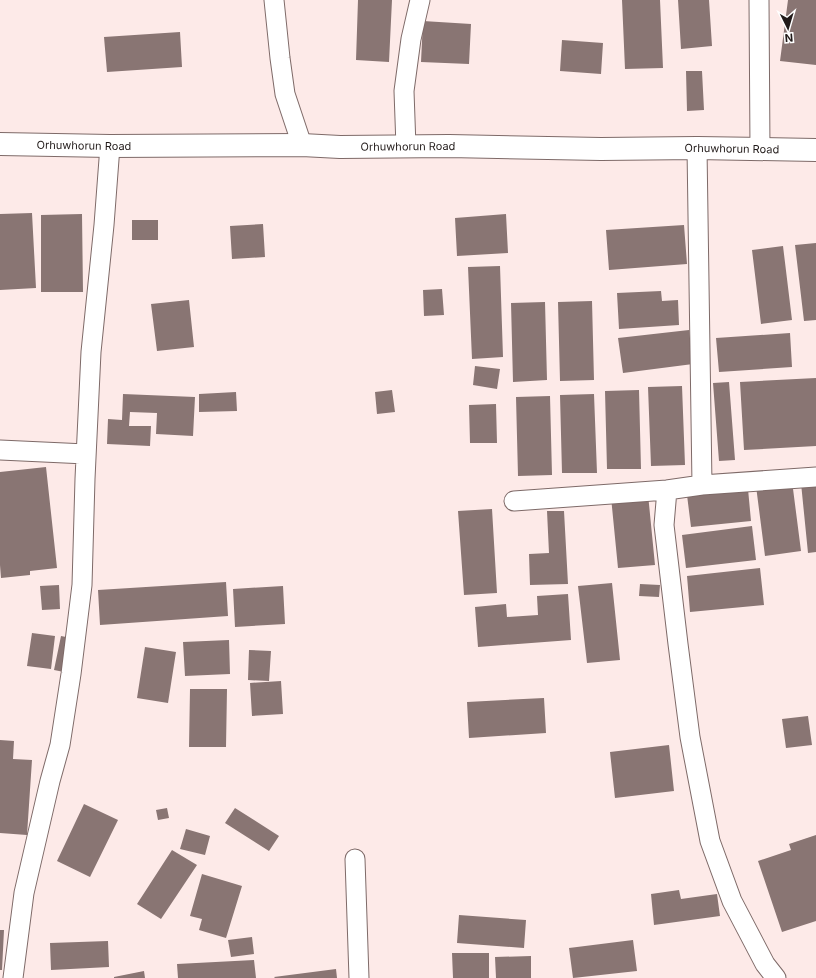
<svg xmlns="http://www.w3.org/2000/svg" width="816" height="978" viewBox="0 0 816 978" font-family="Inter,sans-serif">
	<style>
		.building { fill: #897573 }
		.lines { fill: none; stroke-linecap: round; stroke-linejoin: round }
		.street-casing { stroke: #7e6a68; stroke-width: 21 }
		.secondary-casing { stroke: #7e6a68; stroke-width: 24 }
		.street { stroke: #fff; stroke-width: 19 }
		.secondary { stroke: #fff; stroke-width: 22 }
		.labels { text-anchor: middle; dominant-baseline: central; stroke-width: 3.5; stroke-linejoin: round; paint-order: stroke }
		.street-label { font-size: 11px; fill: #211a19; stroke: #fff }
	</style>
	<rect width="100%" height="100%" fill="#fdeae8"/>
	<!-- building -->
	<path class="building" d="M358 0H392L389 62 356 60Z
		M622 0H660L663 68 625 69Z
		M678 0H709L712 46 681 49Z
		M788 0H816V65L780 61Z
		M423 21 471 24 469 64 421 62Z
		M180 32 182 67 107 72 104 37Z
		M562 40 603 43 601 74 560 71Z
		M686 71H702L704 110 687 111Z
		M32 213 36 288 0 290V214Z
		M82 214 83 292H41V215Z
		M506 214 508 253 457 256 455 218Z
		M132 220H158V240H132Z
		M263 224 265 257 232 259 230 226Z
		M684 225 687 264 609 270 606 230Z
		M816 243V320L804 321 795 245Z
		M783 246 792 320 761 324 752 250Z
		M500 266 503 357 472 359 468 267Z
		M442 289 444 315 424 316 423 290Z
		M661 291 662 301 678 300 679 325 619 329 617 293Z
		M189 300 194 347 157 351 151 304Z
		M592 301 594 380 560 381 558 302Z
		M545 302 547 380 513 382 511 303Z
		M689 330 693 364 623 373 618 338Z
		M790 333 792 367 719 372 716 338Z
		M475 366 500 369 497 389 473 385Z
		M816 378V446L744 450 740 382Z
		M729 382 735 460 719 461 713 383Z
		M682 386 685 465 651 466 648 387Z
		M392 390 395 412 377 414 375 392Z
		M639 390 641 469H607L605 391Z
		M236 392 237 411 199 412V394Z
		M123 394 195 397 193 436 156 434 157 413 130 412 129 426H151L150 446 107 444 108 419 122 420Z
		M594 394 597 473H562L560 395Z
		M550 396 552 475 518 476 516 397Z
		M496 404 497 443H470L469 405Z
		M46 467 57 568 30 571V575L1 578 0 565V472Z
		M792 481 801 551 765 556 756 486Z
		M816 481V552L808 553 801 483Z
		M748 489 751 521 691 527 687 495Z
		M648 494 655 565 618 568 611 497Z
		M492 509 497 593 464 595 458 511Z
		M547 511H564L568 584 530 585 529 554 549 553Z
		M752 526 756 560 686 568 682 535Z
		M760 568 764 605 690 612 687 576Z
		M226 582 228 616 100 625 98 590Z
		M612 583 620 660 587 663 578 586Z
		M640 584 660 585 659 597 639 596Z
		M59 585 60 609 42 610 40 586Z
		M283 586 285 624 235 627 233 589Z
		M568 594 571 640 478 647 475 607 506 604 507 617 538 615 537 596Z
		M32 633 55 636 51 669 27 666Z
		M61 636 81 640 74 674 54 670Z
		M229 640 230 674 185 676 183 642Z
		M145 647 176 652 168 703 137 698Z
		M249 650 271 651 269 681 248 680Z
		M281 681 283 714 252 716 250 683Z
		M190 689H227L226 747H189Z
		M544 698 546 733 469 738 467 702Z
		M808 716 812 745 786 748 782 719Z
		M0 740 14 741 13 759 32 760 27 835 0 833Z
		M669 745 674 791 615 798 610 752Z
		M84 804 118 820 90 877 57 861Z
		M167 808 169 818 158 820 156 810Z
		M235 808 279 836 269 851 225 823Z
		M186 829 210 836 205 855 180 849Z
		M816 835V921L782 932 758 861 791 850 789 844Z
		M172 850 197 865 161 919 137 904Z
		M202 874 242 886 226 938 199 930 202 919 190 916Z
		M679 890 681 899 717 894 720 916 654 925 651 894Z
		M459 915 526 920 524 948 457 943Z
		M0 930H4L2 970H0Z
		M252 937 254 954 231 957 228 940Z
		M633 940 637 971 573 978 569 948Z
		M108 941 109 967 51 970 50 943Z
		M452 953H489V978H453Z
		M531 956V978H496L495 957Z
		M254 960 256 978H178L177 964Z
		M336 969 337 978H275L274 977Z
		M144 971 145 978H114V977Z"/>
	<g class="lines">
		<!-- street casing -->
		<g class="street-casing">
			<path id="street" d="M274 0 280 58 285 94 302 145
				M759 0 760 149
				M406 147 404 91 411 39 420 0
				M697 148 702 485
				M0 450 86 454
				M667 490 664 525 678 644 690 737 710 841 732 901 765 964 776 978
				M514 501 667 490 702 485 816 477
				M355 859 359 978
				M13 978 24 893 50 781 60 745 71 674 82 585 85 479 91 352 104 225 110 146"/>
		</g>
		<!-- secondary casing -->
		<g class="secondary-casing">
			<g id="secondary">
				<path id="s1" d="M0 144 110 146 302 145 340 147 449 146 601 149 697 148 816 150"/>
			</g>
		</g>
		<!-- street -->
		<use href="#street" class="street"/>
		<!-- secondary -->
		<use href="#secondary" class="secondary"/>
	</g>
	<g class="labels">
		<!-- street labels -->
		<g class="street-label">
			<text stroke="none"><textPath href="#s1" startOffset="84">Orhuwhorun Road</textPath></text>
			<text stroke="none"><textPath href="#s1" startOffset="408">Orhuwhorun Road</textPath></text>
			<text stroke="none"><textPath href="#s1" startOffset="732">Orhuwhorun Road</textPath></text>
		</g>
	</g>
	<!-- north arrow -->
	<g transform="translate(788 28) rotate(175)" stroke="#ffffff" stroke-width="3" paint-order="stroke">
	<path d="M0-3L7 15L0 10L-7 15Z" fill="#211a19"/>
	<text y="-6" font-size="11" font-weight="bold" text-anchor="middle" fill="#211a19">N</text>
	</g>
</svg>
